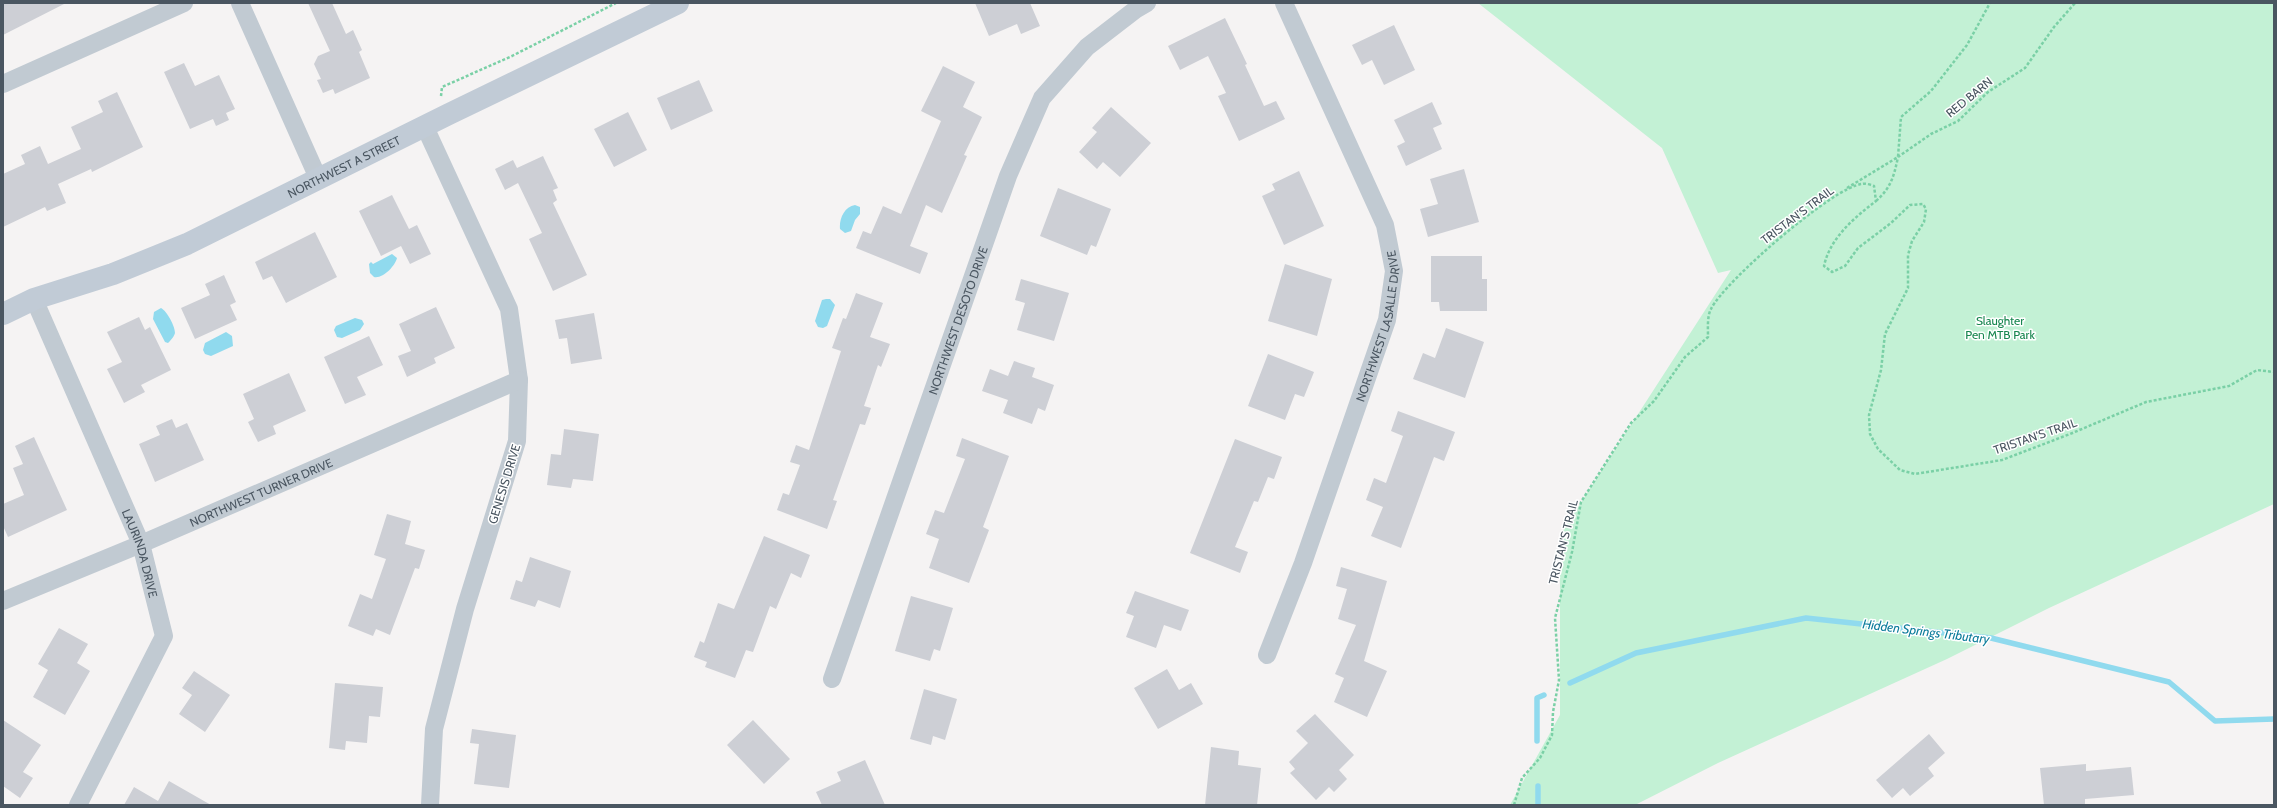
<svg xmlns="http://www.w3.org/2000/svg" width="2277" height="808" viewBox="0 0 2277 808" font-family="Cabin,sans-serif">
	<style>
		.green { fill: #c3f1d5 }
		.water { fill: #90daee }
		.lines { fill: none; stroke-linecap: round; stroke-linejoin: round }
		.stream { stroke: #90daee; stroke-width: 5.5 }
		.building { fill: #cdcfd5 }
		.path { stroke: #7ad0a6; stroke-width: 2.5; stroke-dasharray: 3 2; stroke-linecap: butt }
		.street { stroke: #c1cad2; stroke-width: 18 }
		.secondary { stroke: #c1cbd6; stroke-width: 22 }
		.labels { text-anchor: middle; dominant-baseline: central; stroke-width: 3; stroke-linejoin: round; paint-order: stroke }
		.street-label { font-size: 12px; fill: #4a5661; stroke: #fff }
		.park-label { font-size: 12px; fill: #17864f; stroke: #fff }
		.water-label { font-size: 13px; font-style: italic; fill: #0c7c9b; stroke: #fff }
	</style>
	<rect width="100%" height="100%" fill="#f5f3f3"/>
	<!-- green -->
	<path class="green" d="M1478 3H2274V504L2049 608 1947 659 1718 763 1635 805H1510L1560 715V535L1731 270 1718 273 1662 148Z"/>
	<!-- water -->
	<path class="water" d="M855 205 860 207V214L855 220 851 231 845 233 840 229C839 219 844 207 855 205Z
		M392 254 397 258C395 266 383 279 374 277L370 273 369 264 371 262 373 264Z
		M826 299H830L835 305 827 326 823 328 818 327 815 321 822 300Z
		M161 308C167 311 175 326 175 333 174 337 170 341 168 343L165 342 153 319 154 312Z
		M355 318 362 320 364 324 360 330 342 338 337 337 334 330 336 326Z
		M226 332 232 336 233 346 211 356 205 354 203 350 205 343Z"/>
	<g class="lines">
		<!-- stream -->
		<path class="stream" d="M1570 683 1636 653 1806 618 1991 638 2169 682 2215 721 2274 719
			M1537 741V698L1544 695
			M1538 786V805"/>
	</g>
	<!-- building -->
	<path class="building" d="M3 3H66L3 35Z
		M308 3H332L346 34 353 30 362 50 359 52 370 78 335 94 333 89 323 93 317 80 321 79 314 64 318 56 330 51Z
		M975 3H1030L1040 26 1021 34 1017 24 989 36Z
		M1225 18 1247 64 1245 65 1264 106 1276 101 1285 119 1239 141 1218 96 1226 93 1208 56 1180 70 1168 46Z
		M1394 25 1415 70 1384 85 1372 60 1362 65 1352 45Z
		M184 63 195 86 219 75 235 109 226 113 229 120 216 126 213 119 190 129 164 72Z
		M943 66 975 82 963 107 982 117 964 155 967 156 942 213 926 205 910 246 928 253 920 274 856 248 863 231 871 234 883 206 901 214 941 121 921 111Z
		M699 80 713 111 671 130 657 98Z
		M117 92 143 147 92 172 91 169 58 184 66 203 47 211 45 207 3 227V174L25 164 21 155 40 146 48 164 81 149 71 127 103 112 98 101Z
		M1432 102 1442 124 1433 128 1442 149 1406 166 1397 146 1405 142 1394 120Z
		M1111 107 1151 143 1120 177 1103 162 1097 169 1079 152 1097 132 1092 128Z
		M628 112 647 150 614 167 594 129Z
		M543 156 558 188 553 190 557 200 553 203 587 275 553 291 529 239 542 233 518 183 505 190 495 169 513 160 517 168Z
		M1464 169 1479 222 1428 237 1420 209 1438 204 1430 179Z
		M1299 171 1324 226 1284 245 1262 196 1275 190 1272 184Z
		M1058 188 1111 209 1096 247 1091 245 1087 255 1040 236Z
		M392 195 409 229 417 225 431 254 410 264 401 246 381 256 359 211Z
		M315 232 337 277 286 303 272 276 263 280 255 262Z
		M1431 256H1482V279H1487V311H1440L1439 302H1431Z
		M1285 264 1332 279 1317 336 1268 321Z
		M224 275 236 302 230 305 237 320 195 339 181 308 210 295 205 284Z
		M1021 279 1069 293 1054 341 1017 330 1025 303 1015 300Z
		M856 293 883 303 870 337 890 344 881 367 878 365 864 406 871 408 865 425 860 424 833 500 837 501 827 529 777 510 783 493 789 495 800 465 790 462 796 445 809 450 841 351 832 348 843 318 846 319Z
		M436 307 455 348 434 358 436 363 407 377 398 356 411 351 399 324Z
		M594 313 602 359 571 364 567 338 559 339 555 320Z
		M139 317 145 330 150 327 171 370 141 385 145 392 124 403 107 369 122 362 107 332Z
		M1446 328 1484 342 1465 398 1413 379 1423 353 1435 358Z
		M369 336 383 365 357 377 366 395 345 404 324 357Z
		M1268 354 1314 372 1304 397 1295 394 1285 420 1248 406Z
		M1014 361 1035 368 1032 377 1054 385 1045 411 1038 408 1032 424 1003 413 1008 400 982 391 990 369 1008 376Z
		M289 373 306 411 273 426 276 434 258 442 248 422 254 419 243 394Z
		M1398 411 1455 432 1444 461 1434 457 1401 548 1371 536 1383 507 1366 500 1374 478 1386 483 1403 436 1391 431Z
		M172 419 176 428 187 423 204 460 155 482 139 444 160 435 156 426Z
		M564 429 599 434 593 481 573 479 571 488 547 485 551 454 561 455Z
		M34 437 67 510 8 537 3 526V504L24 495 13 468 23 464 15 446Z
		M962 438 1009 456 983 527 989 530 969 583 929 568 939 539 926 534 935 510 944 513 965 459 956 456Z
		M1235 439 1282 457 1274 479 1268 477 1258 502 1254 501 1235 547 1248 552 1240 573 1190 553Z
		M387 514 411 521 405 544 425 550 419 569 415 568 390 635 376 629 373 636 348 626 360 594 372 599 386 559 374 555Z
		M764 536 810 555 801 578 791 573 776 609 770 606 753 652 746 650 735 678 705 667 707 662 694 657 700 641 704 643 718 603 734 609Z
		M530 557 571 571 560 608 538 600 535 607 510 599 516 580 522 582Z
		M1341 567 1387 581 1364 661 1387 671 1367 717 1334 702 1344 678 1335 674 1356 625 1338 619 1347 589 1336 586Z
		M1135 591 1189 610 1181 631 1164 625 1156 648 1126 637 1134 616 1126 613Z
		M911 596 953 608 940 651 934 649 930 661 895 651Z
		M59 628 88 644 77 663 90 671 65 715 33 697 48 670 38 664Z
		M1167 669 1179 690 1191 683 1203 704 1158 729 1134 688Z
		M194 671 230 695 205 732 179 714 192 695 182 688Z
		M335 683 383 687 380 717 369 716 367 743 346 741 345 750 329 748Z
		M924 689 957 699 945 740 933 736 931 745 910 739Z
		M1315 714 1354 755 1339 770 1347 779 1334 792 1329 787 1316 800 1290 773 1295 769 1289 762 1308 743 1296 731Z
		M3 720 41 745 23 772 33 778 20 798 3 786Z
		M753 720 790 759 764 784 727 745Z
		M472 729 516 735 509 788 474 784 479 744 470 743Z
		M1929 734 1945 753 1928 768 1934 776 1910 796 1903 788 1892 798 1876 780Z
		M1211 747 1239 751 1238 765 1261 768 1257 805H1205Z
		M865 760 885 805H822L816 792 841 781 837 772Z
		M2086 764V771L2131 767 2134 795 2085 799V805H2044L2040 768Z
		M169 781 211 805H124L134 787 158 801Z"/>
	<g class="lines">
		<!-- path -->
		<path class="path" d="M441 96 442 87 512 56 616 3
			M1847 188 1898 157 1901 117 1931 91 1967 45 1990 3
			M1876 201C1891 188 1894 176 1898 157L1931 134 1958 121 1988 92 2025 68 2054 27 2075 3
			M1514 805 1522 778 1540 758 1552 735 1553 712 1559 680 1555 618 1572 552 1581 502 1631 423 1654 401 1685 357 1708 337C1708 329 1707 316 1711 309 1724 282 1834 186 1862 184 1866 183 1871 185 1874 186L1876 201C1854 218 1830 238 1824 266L1832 272 1845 266 1858 248 1891 223 1910 205 1923 204 1926 209 1924 222 1912 241 1908 255V288L1885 334 1881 370 1869 415 1870 434 1878 449 1900 470 1915 474 2002 460 2070 434 2146 402 2229 386 2257 370 2274 372"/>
		<!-- street -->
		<g class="street">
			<path d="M240 3 318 178"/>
			<path d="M3 84 184 3"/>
			<path d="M425 127 509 309 519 380 517 441 465 609 434 729 430 805"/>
			<path id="s1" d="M34 299 141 544 164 636 78 805"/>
			<path id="s2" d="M3 601 141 544 519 380"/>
			<path id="s3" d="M1267 655 1303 563 1387 320 1394 271 1385 225 1284 3"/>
			<path id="s4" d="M832 679 1008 176 1042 98 1087 47 1135 10 1147 3"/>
		</g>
		<!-- secondary -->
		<path class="secondary" id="s5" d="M3 314 34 299 113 274 187 244 449 114 678 3"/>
	</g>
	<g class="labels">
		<!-- street labels -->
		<g class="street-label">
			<text transform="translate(1969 97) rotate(-39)">RED BARN</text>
			<text stroke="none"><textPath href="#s5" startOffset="372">NORTHWEST A STREET</textPath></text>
			<text transform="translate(1797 215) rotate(-37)">TRISTAN'S TRAIL</text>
			<text stroke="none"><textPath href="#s4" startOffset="380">NORTHWEST DESOTO DRIVE</textPath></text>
			<text stroke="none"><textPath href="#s3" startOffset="348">NORTHWEST LASALLE DRIVE</textPath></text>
			<text transform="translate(2035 436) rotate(-19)">TRISTAN'S TRAIL</text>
			<text transform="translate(504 484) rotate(-73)">GENESIS DRIVE</text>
			<text stroke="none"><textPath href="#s2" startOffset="280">NORTHWEST TURNER DRIVE</textPath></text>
			<text transform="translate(1563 542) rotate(-76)">TRISTAN'S TRAIL</text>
			<text stroke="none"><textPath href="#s1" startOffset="276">LAURINDA DRIVE</textPath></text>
		</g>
		<!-- park labels -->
		<g class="park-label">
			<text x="2000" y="320">Slaughter<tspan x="2000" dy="14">Pen MTB Park</tspan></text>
		</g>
		<!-- water labels -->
		<g class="water-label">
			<text transform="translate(1926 631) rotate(7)">Hidden Springs Tributary</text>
		</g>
	</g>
	<!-- border -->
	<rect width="2277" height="808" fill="none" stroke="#4a5661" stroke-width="8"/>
</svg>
